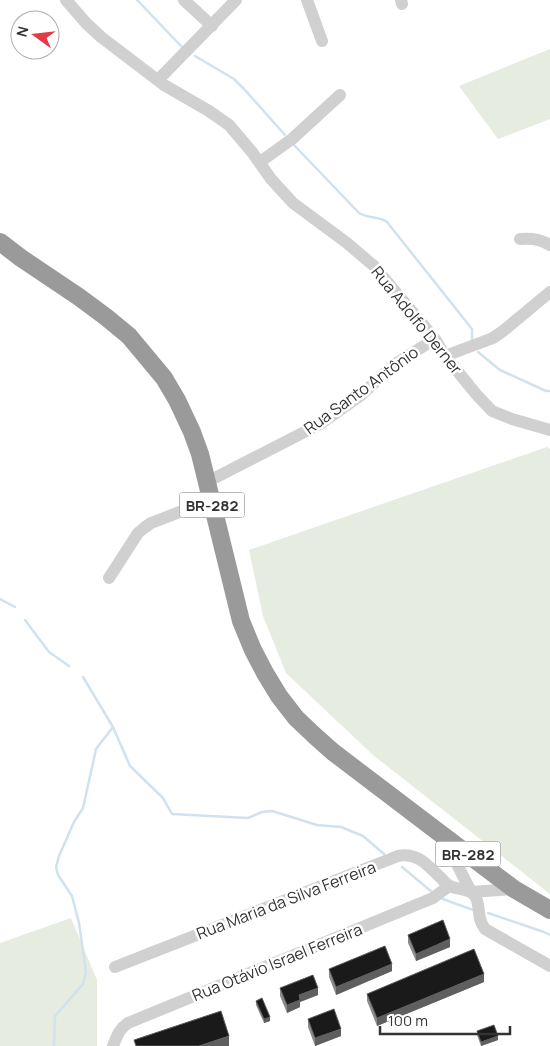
<svg xmlns="http://www.w3.org/2000/svg" width="550" height="1046" viewBox="0 0 550 1046" font-family="Manrope,sans-serif">
	<style>
		.green { fill: #e6ecdf }
		.lines { fill: none; stroke-linecap: round; stroke-linejoin: round }
		.stream { stroke: #cfe2ee; stroke-width: 2.5 }
		.minor { stroke: #d0d0d0; stroke-width: 12 }
		.highway { stroke: #9a9a9a; stroke-width: 18 }
		.wall { fill: #8c8c8c }
		.shaded-wall { fill: #5f5f5f }
		.building { fill: #1a1a1a; stroke: #5f5f5f }
		.labels { text-anchor: middle; dominant-baseline: central; stroke-width: 5; stroke-linejoin: round; paint-order: stroke }
		.shield { fill: #fff; stroke: #707070; stroke-width: 1 }
		.shield-label { font-size: 15px; font-weight: bold; fill: #333 }
		.street-label { font-size: 16px; fill: #333; stroke: #fff }
	</style>
	<rect width="100%" height="100%" fill="#fff"/>
	<!-- green -->
	<path class="green" d="M550 49V119L498 139 459 86Z
		M547 447 550 449V894L373 755 286 673 263 616 249 550Z
		M71 918 97 980V1046H0V943Z"/>
	<g class="lines">
		<!-- stream -->
		<path class="stream" d="M137 0 182 47
			M195 56 234 79 244 89 285 135
			M294 145 359 213C369 219 380 216 387 222L472 329V341
			M478 352 500 370 546 391H550
			M0 599 15 607
			M25 620 49 652 69 666
			M83 677 113 727 130 766 163 798 172 814 248 818 262 812 272 811 317 825 341 827 363 836 384 854
			M402 867 432 892
			M443 899 473 910
			M488 913 544 932 550 935
			M54 1046 55 1016 83 984 86 972 79 923 72 896 58 875 56 867 59 856 74 822 83 808 96 749 113 727"/>
		<!-- minor -->
		<path class="minor" d="M66 0 86 23 101 37 164 85 209 111 229 125 252 152 271 179 293 203 347 243 374 266 435 339 445 356 476 394 492 411 512 419 550 430
			M184 0 212 26
			M307 0 322 41
			M401 0 402 4
			M158 80 236 0
			M260 162 292 139 340 95
			M520 239C531 238 540 239 550 245
			M445 356 493 338 503 331 550 292
			M207 482 320 424 361 395 395 364 435 339
			M109 578 138 533 144 528 151 523 211 500
			M443 840 452 854 471 892 514 889
			M115 967 398 856C418 852 428 866 441 878 444 881 447 885 450 886 457 890 470 888 475 896 481 905 476 918 485 929L550 966
			M113 1046C117 1036 119 1029 128 1023L433 898 449 886"/>
		<!-- highway -->
		<path class="highway" d="M0 242 21 258 79 297 106 317 129 336 164 378 177 400 192 432 200 454 241 621 253 650 265 673 279 696 296 718 315 736 333 752 437 831 514 889 550 910"/>
	</g>
	<!-- wall -->
	<path class="wall" d="M408 935 450 947 416 961 408 943Z
		M329 969 392 971 336 995 329 977Z
		M484 982 377 1026 367 1001V994Z
		M280 988 318 995 300 1002V1007L287 1013 280 996Z
		M256 1001 270 1021 264 1023 256 1005Z
		M308 1019 341 1036 315 1046 308 1027Z
		M477 1031 498 1040 481 1046 477 1035Z"/>
	<!-- shaded-wall -->
	<path class="shaded-wall" d="M450 939V947L416 961V954Z
		M392 964V971L336 995V987Z
		M484 974V982L377 1026V1018Z
		M318 988V995L300 1002V1007L287 1013V1005L299 995Z
		M270 1017V1021L264 1023V1019Z
		M341 1029V1036L315 1046V1038Z
		M229 1036V1046H199Z
		M498 1036V1040L481 1046V1042Z"/>
	<!-- building -->
	<path class="building" d="M443 920 450 939 416 954 408 935Z
		M385 946 392 964 336 987 329 969Z
		M474 949 484 974 377 1018 367 994Z
		M313 975 318 988 299 995 300 1000 287 1005 280 988Z
		M262 998 270 1017 264 1019 256 1001Z
		M334 1009 341 1029 315 1038 308 1019Z
		M221 1011 229 1036 199 1046H136L134 1040Z
		M494 1025 498 1036 481 1042 477 1031Z"/>
	<g class="labels">
		<!-- shield labels -->
		<g class="shield">
			<rect x="179.5" y="492.5" width="65" height="25" rx="4"/>
			<rect x="435.5" y="841.5" width="65" height="25" rx="4"/>
		</g>
		<g class="shield-label">
			<text x="212" y="505">BR-282</text>
			<text x="468" y="854">BR-282</text>
		</g>
		<!-- street labels -->
		<g class="street-label">
			<text transform="translate(417 320) rotate(51)">Rua Adolfo Derner</text>
			<text transform="translate(361 390) rotate(-36)">Rua Santo Antônio</text>
			<text transform="translate(286 900) rotate(-21)">Rua Maria da Silva Ferreira</text>
			<text transform="translate(277 962) rotate(-22)">Rua Otávio Israel Ferreira</text>
		</g>
	</g>
	<!-- north arrow -->
	<g transform="translate(35 35) rotate(285)"><circle r="24" fill="#ffffff" stroke="#adadad"/>
	<path d="M0-4L9 19L0 12L-9 19Z" fill="#e63946"/>
	<text y="-8" font-size="14" font-weight="bold" text-anchor="middle" fill="#333333">N</text>
	</g>
	<!-- scale -->
	<path d="M380 1026v8h130v-8" fill="none" stroke="#333333" stroke-width="2.5"/>
	<text x="388" y="1026" font-size="15" fill="#333333" stroke="#ffffff" stroke-width="4" paint-order="stroke">100 m</text>
</svg>
